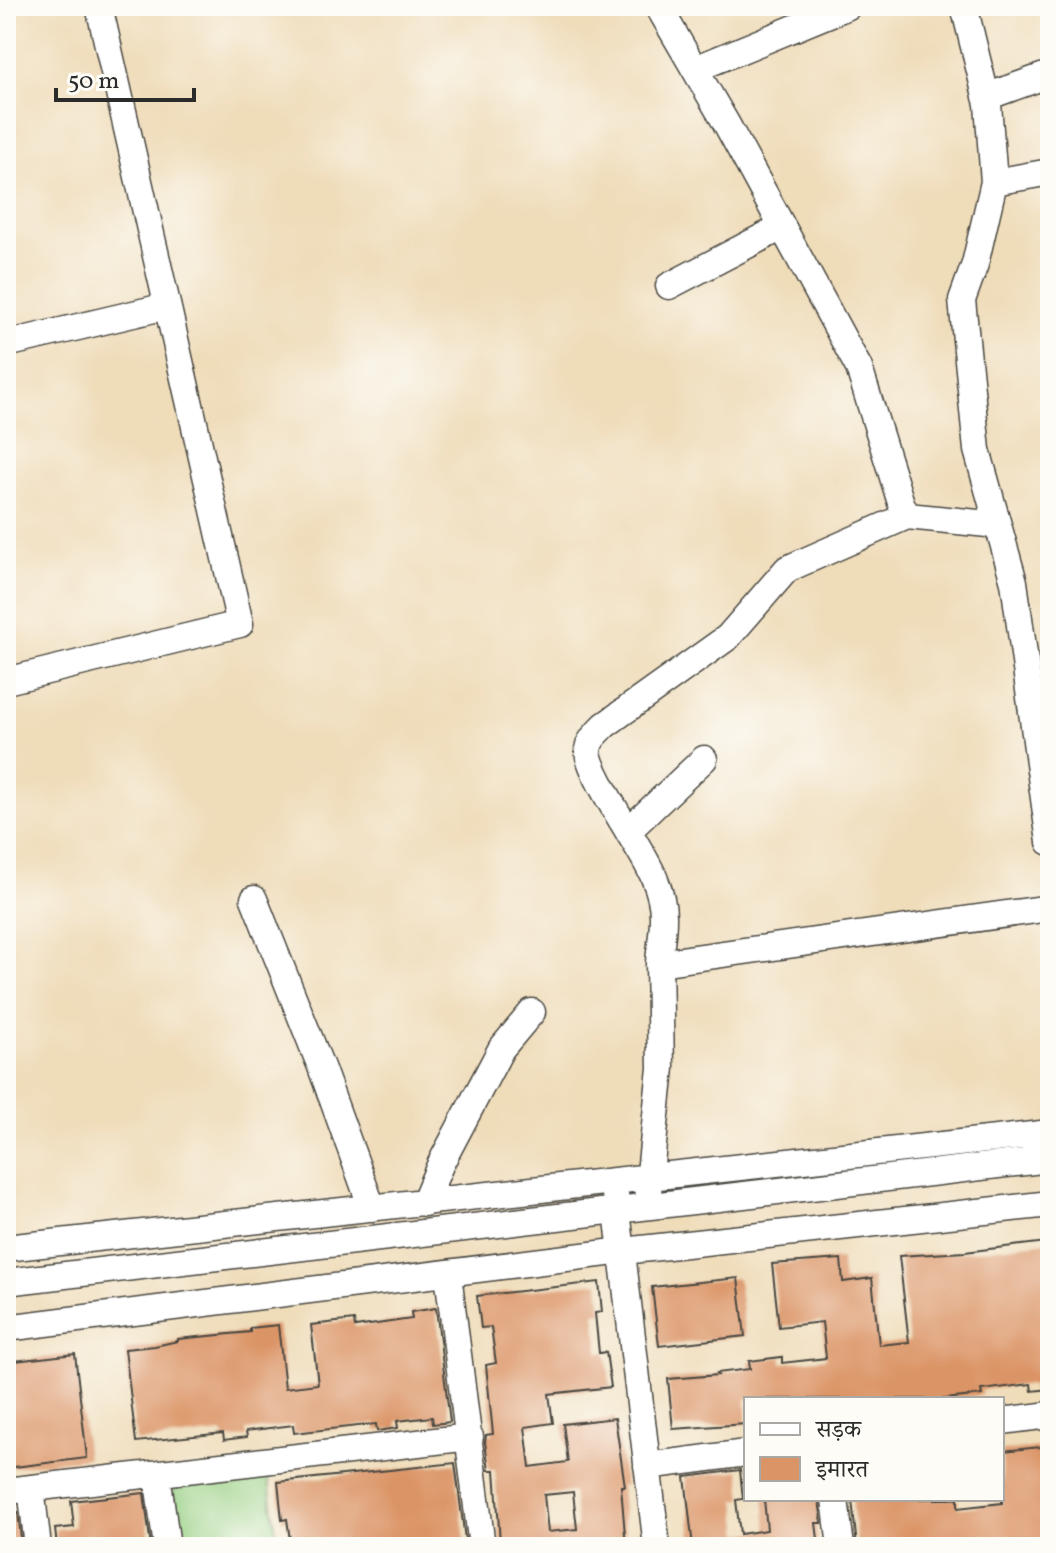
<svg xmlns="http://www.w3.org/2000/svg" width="1056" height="1553" viewBox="0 0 1056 1553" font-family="Vollkorn,'Noto Serif Devanagari',serif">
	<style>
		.green { fill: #96cf82; stroke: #607d56; stroke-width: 2 }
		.building { fill: #db9466; fill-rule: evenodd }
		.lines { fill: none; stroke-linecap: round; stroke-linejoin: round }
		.minor-casing { stroke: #484640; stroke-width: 29 }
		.minor { stroke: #fff; stroke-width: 26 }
	</style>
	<rect width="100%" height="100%" fill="#fdfcf7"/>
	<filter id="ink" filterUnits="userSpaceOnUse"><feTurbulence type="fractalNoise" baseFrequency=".0125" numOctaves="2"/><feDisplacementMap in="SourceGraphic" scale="16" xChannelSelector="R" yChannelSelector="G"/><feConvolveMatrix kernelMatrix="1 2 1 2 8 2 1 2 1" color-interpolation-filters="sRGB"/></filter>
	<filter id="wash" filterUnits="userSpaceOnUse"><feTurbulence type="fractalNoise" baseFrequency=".006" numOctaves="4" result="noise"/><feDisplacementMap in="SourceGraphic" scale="32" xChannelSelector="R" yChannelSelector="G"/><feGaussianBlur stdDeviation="1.8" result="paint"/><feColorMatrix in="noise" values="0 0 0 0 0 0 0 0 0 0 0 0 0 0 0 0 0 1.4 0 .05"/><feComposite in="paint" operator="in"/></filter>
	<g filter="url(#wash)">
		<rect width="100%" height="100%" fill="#efdcb9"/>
		<!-- green -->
		<path class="green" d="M268 1475 278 1547H181L173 1488Z"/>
		<g id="blocks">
			<!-- building -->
			<path class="building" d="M1046 1242 1050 1277V1389L1032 1391 1031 1384 981 1390 982 1395 945 1399H746V1424L673 1429 668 1379 718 1375 717 1373 750 1369 749 1361 782 1357V1363L826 1358 822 1322 779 1327 772 1264 841 1259 843 1282 872 1278 879 1345 909 1342 899 1256 965 1252Z
				M738 1278 745 1336 659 1346 652 1287Z
				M599 1282 602 1312 595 1313 599 1353 606 1352 611 1387 549 1394 553 1423 525 1427 530 1467 568 1462 563 1424 615 1418 625 1486H621L626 1547H507L506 1541 500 1542 495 1470H489L485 1442 486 1435 493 1434 486 1365 496 1363 491 1327 481 1328 477 1296ZM573 1492 577 1529 548 1532 544 1495Z
				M436 1308 450 1422 433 1424 432 1417 397 1421 398 1428 377 1431 376 1424 294 1433 293 1425 246 1431 247 1437 224 1440 223 1433 136 1442 125 1349 155 1346 178 1341V1339L250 1332V1328L278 1325 285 1388 318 1384 311 1325 354 1320 355 1327 412 1319 411 1312Z
				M75 1354 87 1458 6 1468V1362Z
				M1050 1446V1547H976V1542L947 1547H857L852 1499H958V1508L1002 1503V1451Z
				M455 1463 466 1547H291L287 1519 282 1520 278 1482Z
				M740 1470 743 1499 736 1500 740 1534 767 1530 764 1499H819L822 1523H816L819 1547H693L685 1477Z
				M144 1493 151 1547H57L55 1529 74 1527 71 1501Z
				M18 1512 22 1547H6V1513Z"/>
		</g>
	</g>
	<g filter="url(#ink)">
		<use href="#blocks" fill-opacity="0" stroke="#484640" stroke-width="2"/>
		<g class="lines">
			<!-- minor casing -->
			<g class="minor-casing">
				<path id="minor" d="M658 6 726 123 859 368 901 503 907 516 998 525
					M964 6 988 104 994 182 975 264 962 300 977 450 1014 582 1050 842
					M695 69 848 6
					M986 97 1050 74
					M994 182 1050 172
					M669 286 782 227
					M6 344 167 306
					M6 681 240 624 99 6
					M628 831C618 814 589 769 588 751 588 741 598 732 605 725L728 637 787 569 907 516
					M254 899 321 1067 372 1208
					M659 963C660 948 663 933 663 919 664 886 644 858 628 831L704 759
					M648 1192 661 1068 659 963 1050 908
					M615 1194 657 1547
					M424 1203 441 1163 501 1049 532 1012
					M6 1248 1050 1133
					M448 1274 482 1547
					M6 1282 1050 1159
					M6 1328 623 1251 1050 1204
					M1002 1421 1050 1415
					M647 1466 746 1453
					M157 1474 167 1547
					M31 1488 38 1547
					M6 1491 470 1437
					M835 1499 841 1547"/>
			</g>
			<!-- minor -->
			<use href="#minor" class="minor"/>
		</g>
	</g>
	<!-- margin -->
	<rect width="1056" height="1553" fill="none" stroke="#fdfcf7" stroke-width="32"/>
	<!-- legend -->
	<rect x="744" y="1397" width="260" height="104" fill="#fdfcf7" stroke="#a9a8a5" stroke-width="2"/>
	<rect x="760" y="1423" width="40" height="12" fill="#ffffff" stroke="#a9a8a5" stroke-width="2"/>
	<text x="816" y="1437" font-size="24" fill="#2b2b2b">सड़क</text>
	<rect x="760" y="1457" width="40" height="24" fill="#db9466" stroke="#a9a8a5" stroke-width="2"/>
	<text x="816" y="1477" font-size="24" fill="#2b2b2b">इमारत</text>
	<!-- scale -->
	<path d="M56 88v12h138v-12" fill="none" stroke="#2b2b2b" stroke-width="4"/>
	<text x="68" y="88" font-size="24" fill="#2b2b2b" stroke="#fdfcf7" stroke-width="6" paint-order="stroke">50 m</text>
</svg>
